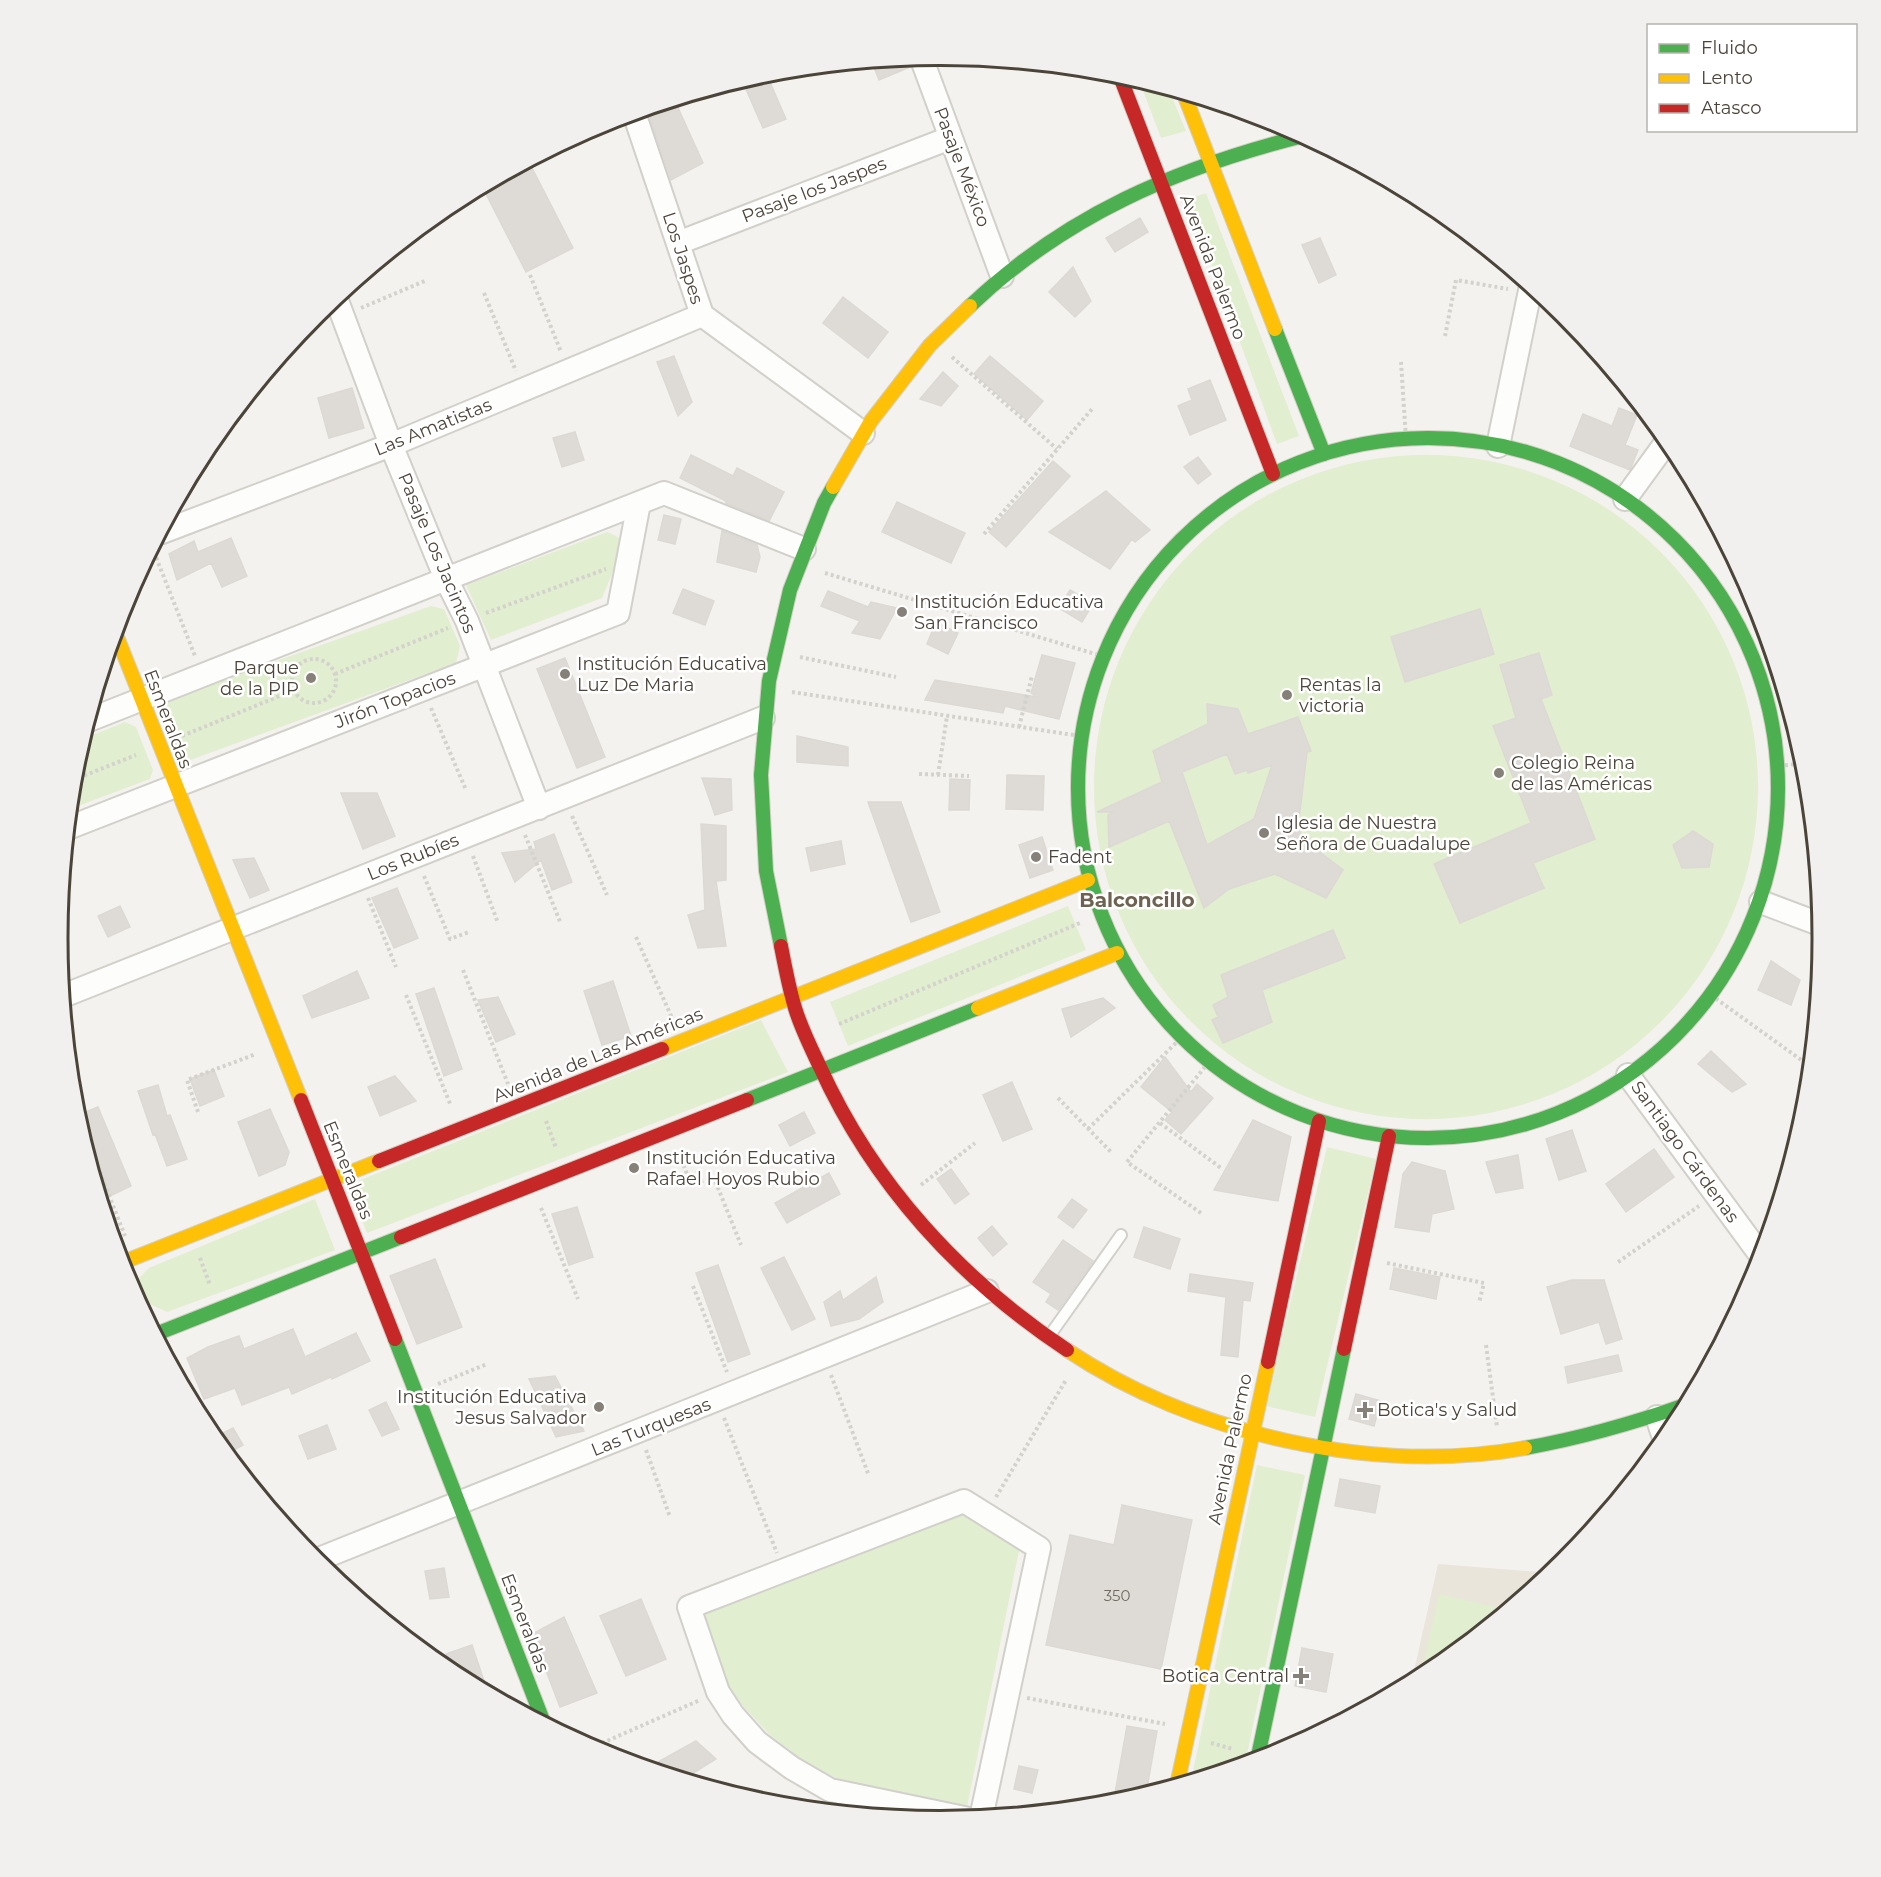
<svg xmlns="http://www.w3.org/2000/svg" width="1881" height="1877" viewBox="0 0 1881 1877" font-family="Montserrat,sans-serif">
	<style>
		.education { fill: #eae5da }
		.green { fill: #e1eecf }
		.building { fill: #dedbd6; stroke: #dcd9d4; stroke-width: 1.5; fill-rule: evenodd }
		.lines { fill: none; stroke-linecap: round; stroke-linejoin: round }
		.lane-casing { stroke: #d2d0cb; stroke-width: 14 }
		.street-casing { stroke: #d2d0cb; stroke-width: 26 }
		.fast-casing { stroke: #d3cfc5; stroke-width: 16 }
		.slow-casing { stroke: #d3cfc5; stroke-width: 16 }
		.jam-casing { stroke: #d3cfc5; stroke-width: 16 }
		.path { stroke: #d3d2cc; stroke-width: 4; stroke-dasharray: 3 3; stroke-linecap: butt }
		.lane { stroke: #fdfdfc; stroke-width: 10 }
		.street { stroke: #fdfdfc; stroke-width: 22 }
		.fast { stroke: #4caf50; stroke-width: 14 }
		.slow { stroke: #ffc107; stroke-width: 14 }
		.jam { stroke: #c62828; stroke-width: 14 }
		.poi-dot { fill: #868178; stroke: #fff; stroke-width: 2 }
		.labels { text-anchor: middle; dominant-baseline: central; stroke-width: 5; stroke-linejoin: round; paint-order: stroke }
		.number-label { font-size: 15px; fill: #706a61 }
		.street-label { font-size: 18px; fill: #4b4439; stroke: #fff }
		.poi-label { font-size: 18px; fill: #4b4439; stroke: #fff; text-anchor: start }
		.neighbourhood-label { font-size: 20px; font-weight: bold; fill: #6e6250; stroke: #fff }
		.rim { fill: none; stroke: #4b4439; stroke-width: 3 }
	</style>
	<rect width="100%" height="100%" fill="#f4f2ee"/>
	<!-- education -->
	<path class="education" d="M1438 1564 1552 1573 1431 1673 1411 1684Z"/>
	<!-- green -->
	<path class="green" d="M1139 80 1169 90 1186 131 1161 138Z
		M1206 193 1299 436 1277 444 1188 199Z
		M1094 787a332 332 0 1 1 664 0a332 332 0 1 1-664 0Z
		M607 532 618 537 623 547 602 598 491 640 466 585Z
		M431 606 444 609 460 646 456 663 185 762 174 761 158 703Z
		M125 722 136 727 153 770 150 779 70 809 75 766 83 739Z
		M1068 906 1086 950 848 1046 830 1002Z
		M761 1020 788 1072 367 1233 348 1185Z
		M1327 1147 1376 1159 1315 1417 1266 1406Z
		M315 1199 335 1250 167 1312 152 1305 137 1294 136 1281 149 1268Z
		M1257 1465 1305 1475 1245 1764 1191 1781Z
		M961 1512 1020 1546 967 1807 846 1782 812 1767 769 1734 730 1692 700 1613Z
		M1439 1594 1508 1610 1431 1673 1420 1679Z"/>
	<!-- building -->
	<path class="building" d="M908 59 910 67 879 80 872 62Z
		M766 73 786 119 763 128 742 80Z
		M675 101 703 163 671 180 647 109Z
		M530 164 573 248 526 272 483 188Z
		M1140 218 1148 232 1115 252 1106 238Z
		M1320 238 1336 275 1319 283 1302 245Z
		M1073 267 1091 301 1075 317 1049 292Z
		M843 297 888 332 868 358 823 323Z
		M674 356 692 402 678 416 657 362Z
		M990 356 1043 401 1027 420 974 374Z
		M943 372 958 386 941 406 920 399Z
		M1210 380 1226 420 1190 435 1178 406 1192 400 1188 389Z
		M352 388 364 428 329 438 318 398Z
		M1619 408 1637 415 1625 445 1638 450 1630 470 1570 446 1583 414 1612 426Z
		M575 432 584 460 562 467 553 438Z
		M691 455 733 476 737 468 784 492 769 521 726 503V501L680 478Z
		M1198 457 1211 474 1198 484 1184 467Z
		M1053 461 1070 476 1006 547 989 532Z
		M1106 491 1150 530 1135 542 1132 539 1110 569 1049 532Z
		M897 502 965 533 951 563 882 532Z
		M664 515 681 519 675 544 658 540Z
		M722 531 757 545 760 557 756 572 717 562Z
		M231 538 247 576 222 587 211 563 177 580 169 554 194 541 198 552Z
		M683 589 714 601 705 625 673 613Z
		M1070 590 1093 604 1082 622 1059 608Z
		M828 591 868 607 871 602 897 608 880 639 852 633 860 621 821 606Z
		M1480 609 1494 654 1405 682 1391 637Z
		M936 622 958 633 948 654 927 644Z
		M1539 653 1552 695 1541 699 1595 839 1533 863 1544 888 1460 923 1434 864 1531 823 1493 726 1516 718 1500 665Z
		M1042 655 1075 663 1059 719 1005 706 1003 713 925 700 935 680 1037 697 1031 693Z
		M565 658 605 757 577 768 537 669Z
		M1207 704 1238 709 1248 734 1298 717 1311 751 1307 752 1298 828 1302 838 1343 870 1326 898 1275 874 1229 889 1204 908 1169 821 1109 847 1108 815 1114 812H1097L1162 782 1153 751 1208 724ZM1227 754 1235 774 1247 770 1248 773 1272 765 1254 819 1207 845 1182 772Z
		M797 736 848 747V766L797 762Z
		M1007 775 1044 776 1043 810 1006 809Z
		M702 778 731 779 732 810 715 815Z
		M950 779 970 780 969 810H949Z
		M341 793H377L395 836 363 849Z
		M868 802H901L940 912 911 922Z
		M701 824 726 826V880L716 881 726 946 698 948 688 915 705 910Z
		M1693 831 1713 844 1709 867 1682 868 1673 845Z
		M554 834 572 882 552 890 541 860 515 882 502 853 536 849 534 842Z
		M1042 837 1053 870 1030 878 1019 845Z
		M841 841 845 864 811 871 806 848Z
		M254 858 269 890 250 898 233 860Z
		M397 888 418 938 394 948 372 898Z
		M120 906 130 927 108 937 98 916Z
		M1333 930 1345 958 1262 990 1272 1022 1223 1043 1212 1020 1218 1017 1213 1005 1228 997 1221 975Z
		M1771 961 1800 980 1791 1005 1758 990Z
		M357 971 369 998 312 1018 303 996Z
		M613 981 631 1036 602 1045 584 991Z
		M434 988 462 1069 444 1076 416 994Z
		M498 997 515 1034 496 1042 478 1000Z
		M1103 998 1115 1008 1071 1037 1062 1009Z
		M1711 1051 1746 1084 1732 1092 1698 1064Z
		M1165 1057 1191 1092 1197 1084 1213 1098 1181 1134 1165 1120 1172 1112 1141 1087Z
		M214 1070 224 1096 200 1106 190 1079Z
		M395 1076 416 1101 380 1116 368 1087Z
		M1012 1082 1032 1129 1003 1141 983 1095Z
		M158 1085 167 1116 170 1115 187 1159 167 1166 155 1134 153 1135 138 1091Z
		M98 1107 131 1186 102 1200 76 1116Z
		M270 1109 289 1152 285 1165 259 1176 238 1122Z
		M804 1112 815 1133 790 1146 779 1125Z
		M1253 1120 1291 1137 1278 1201 1214 1190Z
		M1572 1130 1586 1171 1559 1180 1546 1139Z
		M1654 1149 1674 1177 1626 1212 1606 1184Z
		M1518 1155 1523 1188 1496 1193 1486 1162Z
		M1412 1162 1445 1171 1454 1209 1432 1214 1429 1232 1395 1227 1403 1174Z
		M951 1169 969 1194 955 1204 937 1179Z
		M829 1173 840 1194 787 1223 775 1203Z
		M1072 1199 1087 1210 1073 1228 1058 1217Z
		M577 1207 593 1257 569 1265 552 1214Z
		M992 1226 1007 1244 993 1256 978 1238Z
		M1144 1227 1180 1239 1170 1269 1134 1257Z
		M1063 1240 1093 1261 1058 1310 1046 1302 1051 1294 1033 1282Z
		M784 1257 815 1319 792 1330 761 1268Z
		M435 1259 462 1327 417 1344 390 1276Z
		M718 1265 750 1354 728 1362 696 1273Z
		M1394 1268 1440 1277 1436 1299 1390 1289Z
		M1190 1274 1253 1283 1250 1301 1243 1300 1238 1357 1221 1355 1226 1297 1188 1291Z
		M876 1277 883 1302 859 1319 831 1326 824 1302 840 1291 843 1300Z
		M1572 1280H1604L1622 1339 1606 1344 1599 1322 1561 1334 1547 1287Z
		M293 1329 305 1357 356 1333 370 1361 332 1379 331 1377 292 1394 289 1387 242 1405 235 1388 204 1399 187 1358 208 1347 239 1336 244 1349Z
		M1618 1355 1622 1371 1568 1383 1565 1367Z
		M555 1376 584 1431 556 1437 529 1379Z
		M1356 1394 1381 1401 1374 1426 1349 1419Z
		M386 1402 399 1429 382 1436 369 1410Z
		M327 1425 336 1449 308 1459 299 1436Z
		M233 1428 243 1445 227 1454 217 1436Z
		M1340 1479 1380 1486 1375 1513 1335 1506Z
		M1122 1505 1192 1520 1161 1669 1046 1645 1070 1535 1114 1545Z
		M444 1568 449 1597 430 1599 425 1571Z
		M641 1599 666 1659 626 1676 600 1616Z
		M564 1617 597 1693 560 1707 532 1634Z
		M472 1645 488 1693 453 1675 446 1654Z
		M1302 1648 1333 1654 1326 1692 1295 1686Z
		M1127 1726 1157 1731 1146 1794 1113 1804Z
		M696 1741 716 1759 684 1779 647 1768Z
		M1019 1766 1038 1770 1032 1793 1014 1789Z"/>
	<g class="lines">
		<!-- lane casing -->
		<g class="lane-casing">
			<path id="lane" d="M1050 1335 1121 1235"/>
		</g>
		<!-- street casing -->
		<g class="street-casing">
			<path id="street" d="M921 57 1002 276
				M634 113 702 315 863 433
				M678 243 950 138
				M336 298 391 445 446 579 467 621 539 808
				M1498 446 1531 286
				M1625 499 1668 440
				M162 532 391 445 702 315
				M89 720 664 493 804 549
				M68 828 618 613 639 503
				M1761 902 1822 925
				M63 996 763 718
				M1628 1075 1762 1257
				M1657 1417 1665 1441
				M314 1561 987 1291
				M969 1819 830 1790 792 1768 757 1742 733 1715 718 1692 689 1607 964 1501 1039 1548 981 1818"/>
		</g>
		<!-- fast casing -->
		<g class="fast-casing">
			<path id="fast" d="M970 306C1066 215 1176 168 1303 136
				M1275 329 1324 454
				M1078 788a350 350 0 1 1 700 0a350 350 0 1 1-700 0Z
				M781 946 766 871 761 775 769 681 790 590 824 503 833 487
				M747 1100 978 1008
				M156 1334 401 1237
				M395 1339 544 1723
				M1525 1448C1582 1438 1634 1423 1688 1404
				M1257 1761 1344 1349"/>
		</g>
		<!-- slow casing -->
		<g class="slow-casing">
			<path id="slow" d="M1184 94 1275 329
				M833 487 871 421 930 345 970 306
				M115 632 301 1100
				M978 1008 1117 953
				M662 1049 1088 880
				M121 1263 379 1161
				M1067 1350C1194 1435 1375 1475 1525 1448
				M1177 1785 1268 1362"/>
		</g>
		<!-- jam casing -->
		<g class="jam-casing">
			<path id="jam" d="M1119 74 1273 474
				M781 946C785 967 789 988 795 1008 801 1028 811 1048 820 1067 873 1184 960 1279 1067 1350
				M301 1100 395 1339
				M379 1161 662 1049
				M401 1237 747 1100
				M1344 1349 1389 1136
				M1268 1362 1319 1121"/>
		</g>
		<!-- path -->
		<path class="path" d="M530 275 561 352
			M484 293 516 371
			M361 308 427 280
			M1445 336 1456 280 1508 289
			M952 357 1057 449
			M1401 362 1406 439
			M984 534 1093 408
			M154 552 195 656
			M825 573 1102 656
			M486 613 606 569
			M800 657 896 677
			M292 681a22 22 0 1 1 44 0a22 22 0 1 1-44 0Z
			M335 674 448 628
			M792 692 1080 736
			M431 708 466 790
			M1019 727 1032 676
			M182 736 294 690
			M1779 766 1805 763
			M919 774 969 776
			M938 775 947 716
			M73 780 136 755
			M572 816 607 895
			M525 835 561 924
			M473 856 498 923
			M424 876 450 939 469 932
			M368 898 396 967
			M636 937 672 1018
			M463 970 508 1084
			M406 995 451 1106
			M1711 995 1811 1067
			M839 1024 1080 923
			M1058 1098 1112 1153
			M198 1112 187 1080 256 1054
			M546 1121 556 1148
			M80 1122 125 1236
			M1160 1123 1221 1168
			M1088 1129 1181 1038
			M679 1154 691 1184 714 1178 741 1245
			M921 1185 975 1143
			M541 1208 578 1299
			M1201 1213 1127 1162 1209 1062
			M200 1258 210 1285
			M1618 1262 1699 1206
			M1387 1263 1484 1283 1479 1303
			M693 1286 727 1372
			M1486 1345 1497 1427
			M831 1375 869 1476
			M438 1384 487 1364
			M724 1418 777 1553
			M646 1450 670 1517
			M996 1497 1066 1380
			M1027 1698 1165 1724
			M1211 1743 1233 1749
			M591 1748 700 1700"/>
		<!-- lane -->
		<use href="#lane" class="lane"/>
		<!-- street -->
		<use href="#street" class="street"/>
		<!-- fast -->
		<use href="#fast" class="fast"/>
		<!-- slow -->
		<use href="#slow" class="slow"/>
		<!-- jam -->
		<use href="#jam" class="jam"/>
	</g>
	<!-- markers -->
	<g class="poi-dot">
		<circle cx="902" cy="612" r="6"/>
		<circle cx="565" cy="674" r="6"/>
		<circle cx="311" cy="678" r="6"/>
		<circle cx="1287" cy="695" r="6"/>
		<circle cx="1499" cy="773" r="6"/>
		<circle cx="1264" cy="833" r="6"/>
		<circle cx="1036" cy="857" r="6"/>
		<circle cx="634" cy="1168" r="6"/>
		<circle cx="599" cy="1407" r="6"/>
		<path d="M1362 1401h6v6h6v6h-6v6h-6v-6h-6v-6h6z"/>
		<path d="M1298 1667h6v6h6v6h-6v6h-6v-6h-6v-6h6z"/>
	</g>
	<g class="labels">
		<!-- number labels -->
		<g class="number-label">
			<text x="1117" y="1595">350</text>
		</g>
		<!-- street labels -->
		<g class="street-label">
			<text transform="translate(962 167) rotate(69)">Pasaje México</text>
			<text transform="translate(814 190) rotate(-21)">Pasaje los Jaspes</text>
			<text transform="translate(683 258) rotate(72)">Los Jaspes</text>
			<text transform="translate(1213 267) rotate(69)">Avenida Palermo</text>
			<text transform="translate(433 427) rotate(-22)">Las Amatistas</text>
			<text transform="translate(437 553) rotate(67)">Pasaje Los Jacintos</text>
			<text transform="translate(395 700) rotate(-21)">Jirón Topacios</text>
			<text transform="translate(168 719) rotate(69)">Esmeraldas</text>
			<text transform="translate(413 857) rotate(-22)">Los Rubíes</text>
			<text transform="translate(598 1055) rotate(-22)">Avenida de Las Américas</text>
			<text transform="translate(1685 1152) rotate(54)">Santiago Cárdenas</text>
			<text transform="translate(348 1170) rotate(68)">Esmeraldas</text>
			<text transform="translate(651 1427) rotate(-22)">Las Turquesas</text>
			<text transform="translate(1230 1449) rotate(-78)">Avenida Palermo</text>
			<text transform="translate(525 1623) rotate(69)">Esmeraldas</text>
		</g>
		<!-- poi labels -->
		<g class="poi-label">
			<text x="914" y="602">Institución Educativa<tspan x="914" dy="21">San Francisco</tspan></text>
			<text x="577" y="664">Institución Educativa<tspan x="577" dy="21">Luz De Maria</tspan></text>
			<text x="299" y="668" text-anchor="end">Parque<tspan x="299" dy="21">de la PIP</tspan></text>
			<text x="1299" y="685">Rentas la<tspan x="1299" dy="21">victoria</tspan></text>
			<text x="1511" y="763">Colegio Reina<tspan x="1511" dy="21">de las Américas</tspan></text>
			<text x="1276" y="823">Iglesia de Nuestra<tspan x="1276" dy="21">Señora de Guadalupe</tspan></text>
			<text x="1048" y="857">Fadent</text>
			<text x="646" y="1158">Institución Educativa<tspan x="646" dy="21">Rafael Hoyos Rubio</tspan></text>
			<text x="587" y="1397" text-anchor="end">Institución Educativa<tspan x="587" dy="21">Jesus Salvador</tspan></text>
			<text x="1377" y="1410">Botica's y Salud</text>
			<text x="1289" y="1676" text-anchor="end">Botica Central</text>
		</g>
		<!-- neighbourhood labels -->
		<g class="neighbourhood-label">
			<text x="1137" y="900">Balconcillo</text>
		</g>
	</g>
	<!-- crop -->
	<path d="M0 0H1881V1877H0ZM68 938a872 872 0 1 1 1744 0a872 872 0 1 1-1744 0Z" fill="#f1f0ef" fill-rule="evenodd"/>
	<path class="rim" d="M68 938a872 872 0 1 1 1744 0a872 872 0 1 1-1744 0Z"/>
	<!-- legend -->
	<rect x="1647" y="24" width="210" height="108" fill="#ffffff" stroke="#b7b4b0" stroke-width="1.5"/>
	<rect x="1659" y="44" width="30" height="9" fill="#4caf50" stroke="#b7b4b0" stroke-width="1.5"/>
	<text x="1701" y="54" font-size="18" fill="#4b4439">Fluido</text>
	<rect x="1659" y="74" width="30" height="9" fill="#ffc107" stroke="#b7b4b0" stroke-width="1.5"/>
	<text x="1701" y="84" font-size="18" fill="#4b4439">Lento</text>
	<rect x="1659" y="104" width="30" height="9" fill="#c62828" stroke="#b7b4b0" stroke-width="1.5"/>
	<text x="1701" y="114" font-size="18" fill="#4b4439">Atasco</text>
</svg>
